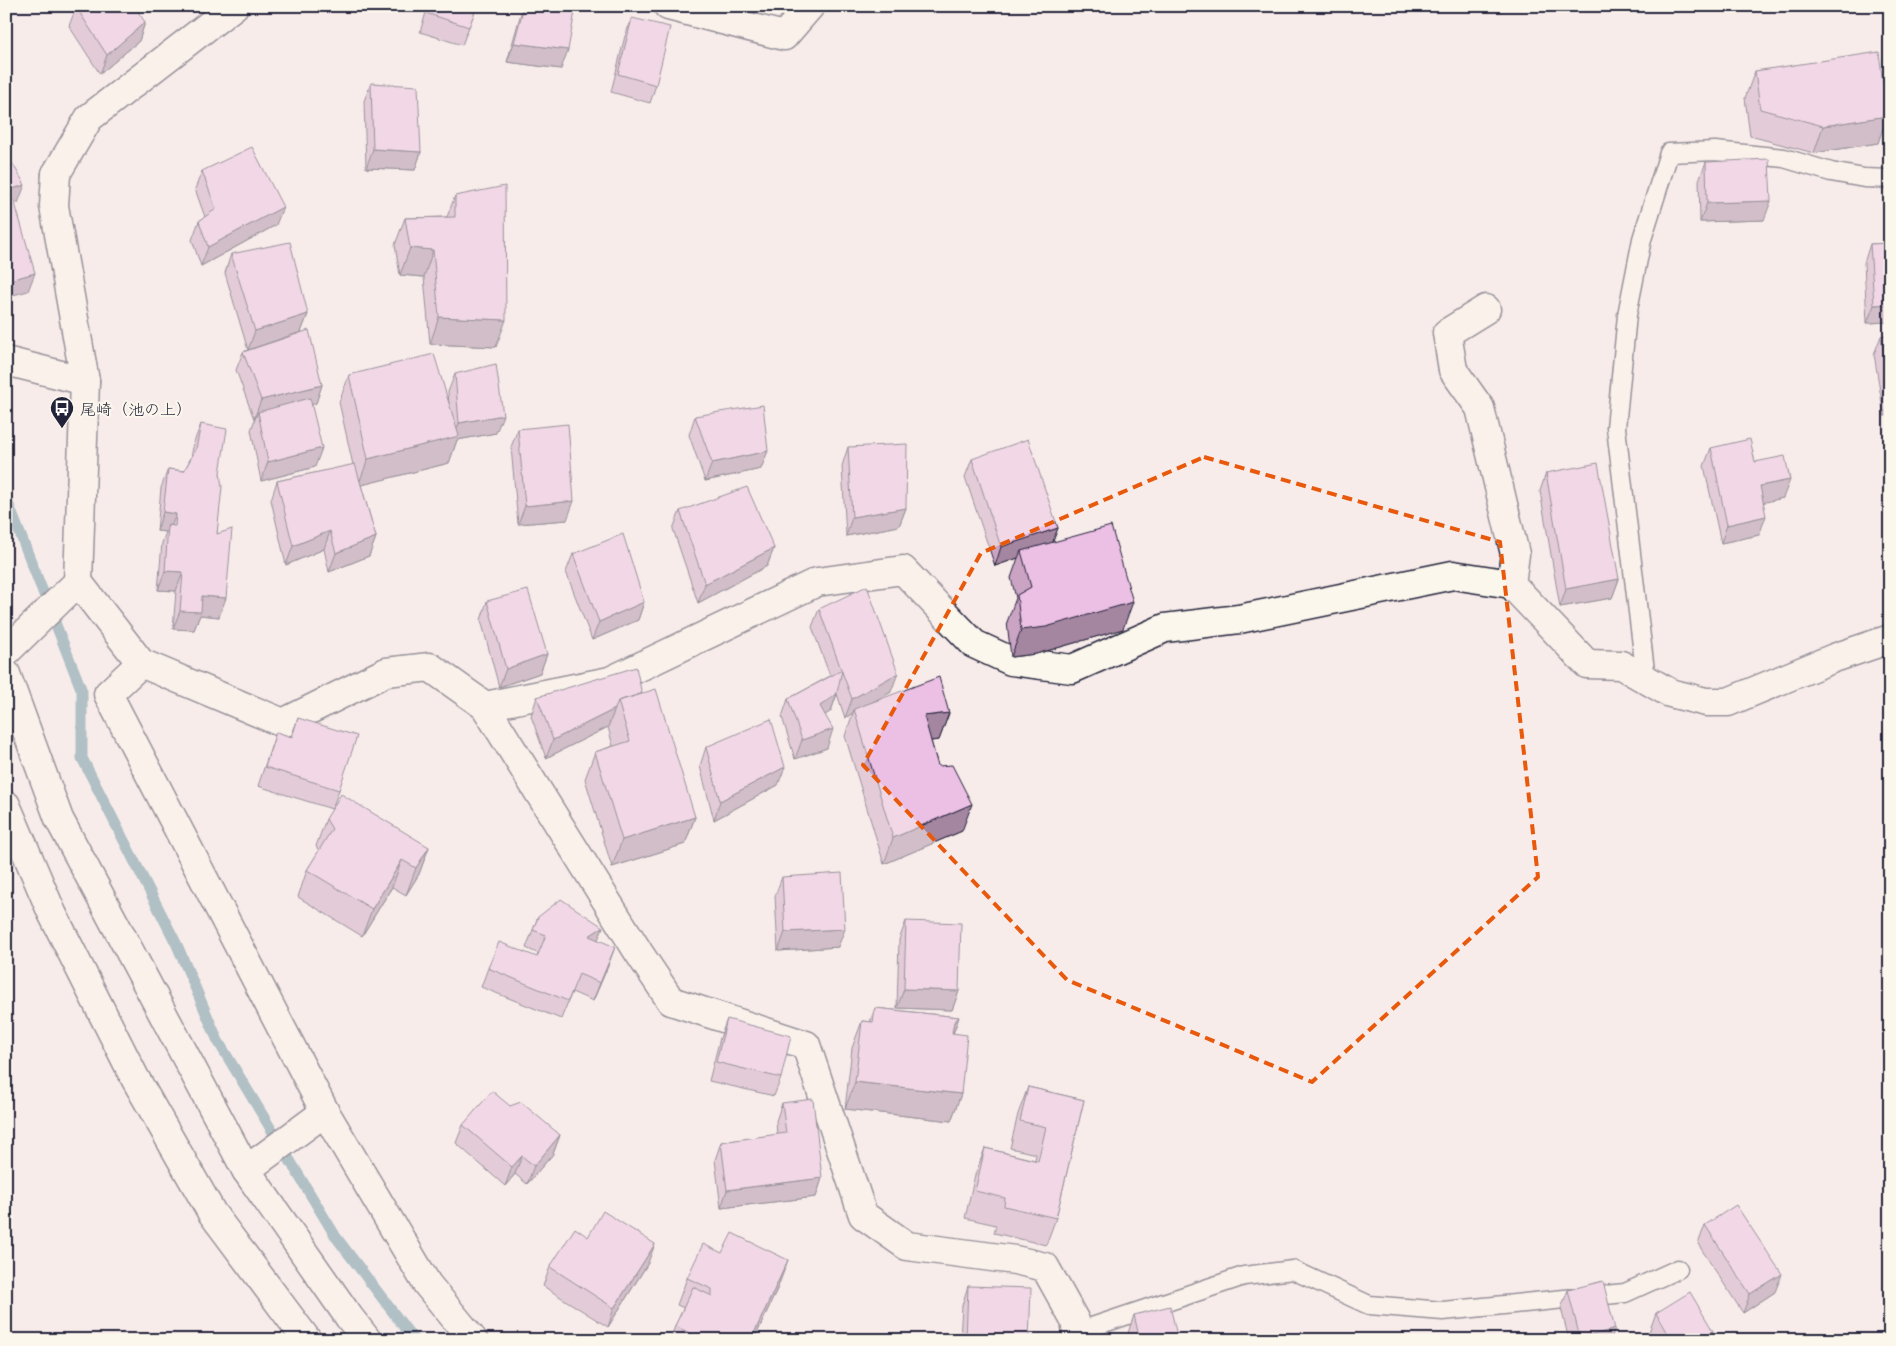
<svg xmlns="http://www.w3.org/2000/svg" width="1896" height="1346" viewBox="0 0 1896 1346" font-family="Mali,'Klee One',sans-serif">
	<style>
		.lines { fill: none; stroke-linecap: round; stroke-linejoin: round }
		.stream { stroke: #5a8a9a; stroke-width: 11 }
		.service-casing { stroke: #22223b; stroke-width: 21 }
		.minor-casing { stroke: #22223b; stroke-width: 31 }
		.tertiary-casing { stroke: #22223b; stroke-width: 31 }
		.service { stroke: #fbf7ec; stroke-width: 18 }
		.minor { stroke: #fbf7ec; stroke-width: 28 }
		.tertiary { stroke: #fbf7ec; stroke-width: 28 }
		.wall { fill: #cba4c4; stroke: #22223b }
		.shaded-wall { fill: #a586a0; stroke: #22223b }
		.building { fill: #ecbfe4; stroke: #22223b }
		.marked { fill: none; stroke: #e8590c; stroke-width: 4; stroke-dasharray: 10 6; stroke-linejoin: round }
		.labels { text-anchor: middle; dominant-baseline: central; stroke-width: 4; stroke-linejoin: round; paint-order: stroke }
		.poi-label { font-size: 16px; fill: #22223b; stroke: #fbf7ec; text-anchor: start }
	</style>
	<rect width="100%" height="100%" fill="#f8ecea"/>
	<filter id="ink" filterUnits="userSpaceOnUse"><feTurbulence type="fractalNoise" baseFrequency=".02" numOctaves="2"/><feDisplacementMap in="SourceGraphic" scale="10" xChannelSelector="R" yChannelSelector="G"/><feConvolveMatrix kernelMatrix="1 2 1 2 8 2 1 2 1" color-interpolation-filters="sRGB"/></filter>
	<g filter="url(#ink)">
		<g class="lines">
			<!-- stream -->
			<path class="stream" d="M6 498 82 691V758L177 945 218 1041 336 1237 414 1340"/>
			<!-- service casing -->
			<g class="service-casing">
				<path id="service" d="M1646 679 1616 428 1627 315 1642 239 1669 153 1715 151 1784 158 1831 172 1864 178 1890 179
					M1077 1332 1244 1276 1293 1270 1369 1305 1443 1311 1625 1293 1678 1269"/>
			</g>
			<!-- minor casing -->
			<g class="minor-casing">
				<path id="minor" d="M668 6 784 36 810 6
					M56 174 89 118 234 6
					M1486 309 1447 333 1453 370 1480 408 1515 554 1511 584
					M6 361 85 381
					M78 582 141 663 283 723 386 672 430 667 485 706 639 953 671 1001 806 1045 863 1215 907 1246 1015 1260 1045 1267 1075 1321 1078 1340
					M141 663 108 694 325 1112 427 1284 473 1340
					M485 706 610 681 817 582 903 570 974 644 1011 661 1072 669 1165 628 1239 619 1453 575 1511 584 1587 664 1621 665 1670 693 1706 702H1728L1834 658 1890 639
					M246 1170 325 1112"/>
			</g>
			<!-- tertiary casing -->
			<g class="tertiary-casing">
				<path id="tertiary" d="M6 652 78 582 85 381 54 206 56 174
					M6 674 59 819 130 952 246 1170 349 1317 367 1340
					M6 805 52 913 135 1078 212 1213 307 1340"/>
			</g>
			<!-- service -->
			<use href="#service" class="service"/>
			<!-- minor -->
			<use href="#minor" class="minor"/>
			<!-- tertiary -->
			<use href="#tertiary" class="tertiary"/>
		</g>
		<!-- wall -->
		<path class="wall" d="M428 6H477L462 45 420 32Z
			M523 6H576L561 69 507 62Z
			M755 6H783L781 11Z
			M76 7 145 22 139 41 100 74 69 26Z
			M632 18 656 85 650 103 611 92 625 36Z
			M1755 71 1887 116 1878 143 1814 153 1750 136 1745 98Z
			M371 83 421 152 415 170 366 168 364 101Z
			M1706 162 1764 220 1700 222 1699 180Z
			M202 171 276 225 201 266 192 240 199 221 205 217 195 189Z
			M455 196 496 347 430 344 424 277 400 275 395 245 405 218 447 217Z
			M1890 243V322L1867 323 1864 263 1870 244Z
			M231 254 308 314 301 332 322 385 316 403 312 404 315 467 261 481 251 430 255 419H254L236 370 243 352 248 350 225 273Z
			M1890 334V415L1884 416 1874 354 1881 336Z
			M455 374 496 433 457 440 449 463 361 485 376 537 369 556 329 572 324 549 286 565 271 500 277 481 353 465 339 402 349 375 449 404 448 392Z
			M695 416 761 469 705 481 689 435Z
			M201 424 220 473 217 534 219 617 200 615 194 630 173 629 176 591 158 590 162 543 166 532 157 531 161 488 168 469 184 471 191 458 194 442Z
			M518 429 567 520 518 524 511 447Z
			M848 447 906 508 899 526 846 536 842 466Z
			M1711 448 1783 498 1763 502 1759 535 1721 543 1704 466Z
			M972 459 1058 528 1052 542 1123 629 1036 654 1011 657 1007 622 1016 598 1011 578 1018 558 995 566 965 477Z
			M1546 473 1619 579 1612 598 1560 607 1540 491Z
			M680 511 774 548 767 566 698 603 673 529Z
			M573 554 644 602 638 620 592 640 566 572Z
			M487 601 547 654 540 673 499 687 481 620Z
			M819 609 891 692 872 703 949 713 939 740 931 741 938 766 962 831 884 864 845 736 853 713 845 718 837 694 831 711 825 715 827 748 795 759 782 717 788 699 830 676 812 627Z
			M642 694 695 817 685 844 612 867 585 779 595 752 613 746 608 727 546 758 531 716 537 697Z
			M298 718 339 790 332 809 258 786 276 732 291 737Z
			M706 747 778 785 714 820 700 766Z
			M326 819 429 847 419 874 406 895 392 887 362 936 298 897 307 870 319 851 316 846Z
			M782 877 838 947 778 951 775 896Z
			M538 917 598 940 608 966 593 1001 572 992 561 1019 481 987 488 968 537 957 539 954 526 948Z
			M906 921 959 991 952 1010 897 1008 899 940Z
			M875 1008 959 1017 953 1034 961 1094 951 1121 845 1109 852 1048 862 1021 870 1022Z
			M727 1019 781 1078 774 1096 709 1081 720 1038Z
			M1028 1087 1084 1100 1056 1218 1046 1245 994 1233 996 1225 965 1218 975 1175 985 1148 1035 1160 1036 1154 1010 1148 1018 1114Z
			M782 1103 822 1178 816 1197 721 1208 715 1160 721 1142 777 1135 776 1121Z
			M510 1106 560 1135 553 1154 527 1184 515 1174 505 1186 456 1143 463 1125Z
			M1705 1225 1775 1292 1743 1313 1698 1244Z
			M588 1237 648 1263 608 1327 543 1286 550 1267Z
			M687 1278 778 1287 754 1340H670L675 1326 684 1308 677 1305Z
			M968 1286 1029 1340H960L962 1305Z
			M1568 1290 1611 1340H1569L1561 1308Z
			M1656 1313 1713 1331 1710 1340H1654L1649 1332Z
			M1134 1315 1178 1340H1129L1128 1333Z"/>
		<!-- shaded-wall -->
		<path class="shaded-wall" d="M145 22 139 41 100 74 107 55Z
			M514 43 568 50 561 69 507 62Z
			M1887 116 1878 143 1814 153 1823 126Z
			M373 149 421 152 415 170 366 168Z
			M25 185 18 203 6 207V191Z
			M1771 201 1764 220 1700 222 1707 203Z
			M283 207 276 225 201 266 208 247Z
			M410 248 433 250 424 277 400 275Z
			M35 273 28 291 6 297V281Z
			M1890 304V322L1867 323 1874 305Z
			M308 314 301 332 248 350 255 331Z
			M439 317 506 320 496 347 430 344Z
			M322 385 316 403 259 418 258 412 255 419H254L261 400Z
			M1890 399V415L1884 416Z
			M503 415 496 433 457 440 449 463 358 486 368 459 454 437 459 423Z
			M322 448 315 467 261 481 268 462Z
			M768 451 761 469 705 481 712 463Z
			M1790 480 1783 498 1753 505 1760 486Z
			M574 501 567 520 518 524 525 506Z
			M906 508 899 526 846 536 852 517Z
			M163 512 176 514 169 532 168 525 166 532 157 531Z
			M1766 516 1759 535 1721 543 1727 525Z
			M1058 528 1051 547 1021 551 1018 558 995 566 1001 547Z
			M330 531 324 549 286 565 293 546Z
			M376 537 369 556 329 572 336 553Z
			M774 548 767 566 698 603 705 584Z
			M165 571 183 572 176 591 158 590Z
			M1619 579 1612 598 1560 607 1566 589Z
			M202 596 226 598 219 617 200 615 194 630 173 629 180 611Z
			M644 602 638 620 592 640 599 622Z
			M1133 602 1123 629 1036 654 1011 657 1021 630Z
			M547 654 540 673 499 687 506 669Z
			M898 673 891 692 855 712 854 709 853 713 845 718 852 699Z
			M837 693 831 711 813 724 820 706Z
			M615 709 608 727 546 758 553 740Z
			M949 713 939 740 914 743 924 716Z
			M833 729 827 748 795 759 802 740Z
			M785 767 778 785 714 820 720 801Z
			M972 804 962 831 884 864 893 838Z
			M695 817 685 844 612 867 622 840Z
			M429 847 419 874 406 895 416 868Z
			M402 860 392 887 362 936 372 909Z
			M603 927 596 945 589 936Z
			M845 929 838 947 778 951 785 932Z
			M615 947 608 966 593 1001 600 983Z
			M904 989 959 991 952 1010 897 1008Z
			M959 1017 949 1044 954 1022Z
			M855 1082 961 1094 951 1121 845 1109Z
			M560 1135 553 1154 527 1184 534 1166Z
			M522 1156 515 1174 505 1186 512 1167Z
			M822 1178 816 1197 721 1208 727 1190Z
			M655 1244 648 1263 608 1327 614 1308Z
			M788 1260 778 1287 754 1340H751Z
			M1782 1274 1775 1292 1743 1313 1750 1294Z
			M1615 1329 1611 1340H1579L1580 1338Z
			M1713 1331 1710 1340H1698Z"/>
		<!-- building -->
		<path class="building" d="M77 6H134L145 22 107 55 76 7Z
			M429 6H477L469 27 426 13Z
			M524 6H576L568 50 514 43Z
			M632 18 670 27 656 85 618 74Z
			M1879 52 1887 116 1823 126 1760 109 1755 71Z
			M371 83 418 86 421 152 373 149Z
			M252 147 283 207 208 247 199 221 216 209 202 171Z
			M6 152 25 185 6 191Z
			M1769 159 1771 201 1707 203 1706 162Z
			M505 186 506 320 439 317 433 250 410 248 405 218 455 217V196Z
			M14 200 35 273 6 281V202Z
			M290 242 308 314 255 331 231 254Z
			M1890 243V304L1874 305 1870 244Z
			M309 330 322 385 261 400 243 352Z
			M1890 334V394L1881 336Z
			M434 354 459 436 368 459 349 375Z
			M496 364 503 415 459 423 455 374Z
			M310 398 322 448 268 462 258 412Z
			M763 405 768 451 712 463 695 416Z
			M201 424 227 429 220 473 222 487 217 534 232 529 226 598 202 596 201 612 180 611 183 572 165 571 168 525 175 526 176 514 163 512 168 469 184 471 196 449Z
			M568 424 574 501 525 506 518 429Z
			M1028 439 1058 528 1001 547 972 459Z
			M1750 439 1755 462 1785 456 1790 480 1760 486 1766 516 1727 525 1711 448Z
			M907 444 906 508 852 517 848 447Z
			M1598 463 1619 579 1566 589 1546 473Z
			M355 464 376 537 336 553 330 531 293 546 277 481Z
			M747 487 774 548 705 584 680 511Z
			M1111 526 1133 602 1046 627 1021 630 1017 595 1031 587 1021 551Z
			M623 534 644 602 599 622 573 554Z
			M867 586 898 673 852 699 819 609Z
			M528 590 547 654 506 669 487 601Z
			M636 667 642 694 618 701 615 709 553 740 537 697Z
			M842 670 837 693 820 706 833 729 802 740 788 699Z
			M939 677 949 713 924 716 938 766 952 765 972 804 893 838 854 709Z
			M656 689 695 817 622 840 595 752 630 741 618 701Z
			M298 718 357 736 339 790 265 767 276 732 292 737Z
			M771 719 785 767 720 801 706 747Z
			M341 794 429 847 416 868 402 860 372 909 307 870 332 829 326 819Z
			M842 873 845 929 785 932 782 877Z
			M561 899 603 927 589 936 615 947 600 983 579 974 568 1001 488 968 499 942 537 957 546 935 533 930 538 917Z
			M906 921 961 923 959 991 904 989Z
			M875 1008 959 1017 954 1022 952 1033 967 1035 961 1094 855 1082 862 1021 873 1022Z
			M727 1019 791 1036 781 1078 716 1062Z
			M1028 1087 1084 1100 1056 1218 1004 1206 1005 1198 975 1191 985 1148 1038 1161 1046 1127 1020 1121Z
			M492 1091 510 1106 521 1102 560 1135 534 1166 522 1156 512 1167 463 1125Z
			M813 1099 822 1178 727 1190 721 1142 786 1133 782 1103Z
			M1736 1205 1782 1274 1750 1294 1705 1225Z
			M603 1211 655 1244 614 1308 550 1267 575 1228 588 1237Z
			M732 1233 788 1260 751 1340H705L675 1326 693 1287 712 1296V1289L687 1278 703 1244 722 1253Z
			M1603 1281 1615 1329 1580 1338 1568 1290Z
			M968 1286 1031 1288 1029 1340H966Z
			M1690 1292 1713 1331 1698 1340H1672L1656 1313Z
			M1170 1306 1178 1340H1140L1134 1315Z"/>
	</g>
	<!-- marked area -->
	<path d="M0 0H1896V1346H0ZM1204 457 1500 542 1538 877 1312 1082 1067 980 863 765 981 553Z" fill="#f8ecea" fill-opacity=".55" fill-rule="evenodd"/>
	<path class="marked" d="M1204 457 1500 542 1538 877 1312 1082 1067 980 863 765 981 553Z"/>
	<!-- icons -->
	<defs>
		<g id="bus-pin" transform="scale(1.25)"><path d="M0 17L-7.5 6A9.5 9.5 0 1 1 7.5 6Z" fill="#22223b" stroke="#fbf7ec"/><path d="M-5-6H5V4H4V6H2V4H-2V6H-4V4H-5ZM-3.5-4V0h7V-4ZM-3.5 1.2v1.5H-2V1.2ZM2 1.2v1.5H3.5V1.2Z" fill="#fff"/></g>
	</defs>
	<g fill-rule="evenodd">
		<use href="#bus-pin" x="62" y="408"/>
	</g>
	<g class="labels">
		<!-- poi labels -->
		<g class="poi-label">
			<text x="80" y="408">尾崎（池の上）</text>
		</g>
	</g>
	<!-- margin -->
	<rect width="1896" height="1346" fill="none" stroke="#fbf7ec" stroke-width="25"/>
	<rect x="12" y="12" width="1871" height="1321" fill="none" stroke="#22223b" stroke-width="2" filter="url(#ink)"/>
</svg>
